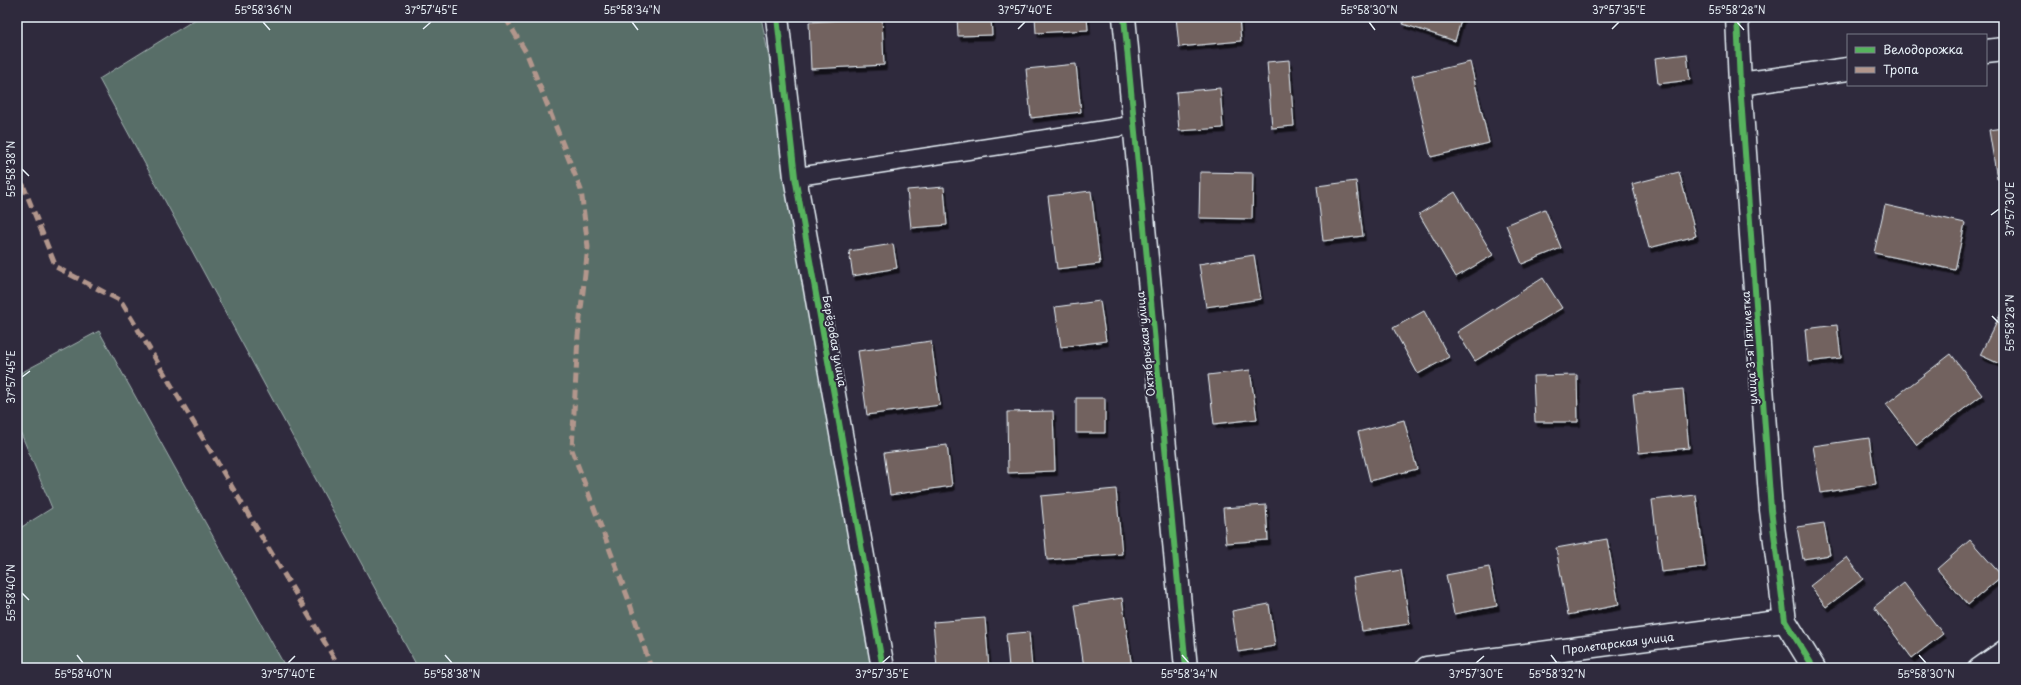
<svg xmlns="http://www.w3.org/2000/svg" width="2021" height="685" viewBox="0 0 2021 685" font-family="'Playpen Sans',sans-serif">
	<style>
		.green { fill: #596e67; stroke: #a0b0b0 }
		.building { fill: #72625f; stroke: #e8f1f8; filter: url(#shadow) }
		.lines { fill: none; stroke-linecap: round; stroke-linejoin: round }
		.lane-casing { stroke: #e8f1f8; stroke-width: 20 }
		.street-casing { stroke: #e8f1f8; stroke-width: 25 }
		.lane { stroke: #2f2a3d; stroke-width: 17 }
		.street { stroke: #2f2a3d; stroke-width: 22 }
		.quiet { stroke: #b2968c; stroke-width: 5; stroke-dasharray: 10 5; stroke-linecap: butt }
		.cycleway-casing { stroke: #2f2a3d; stroke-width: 8 }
		.cycleway { stroke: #56b35d; stroke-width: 6 }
		.ticks { fill: none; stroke: #e8f1f8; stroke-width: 1.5 }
		.labels { text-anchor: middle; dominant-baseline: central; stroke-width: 4; stroke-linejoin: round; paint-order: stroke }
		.street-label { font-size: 11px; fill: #e8f1f8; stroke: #2f2a3d }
		.neatline { fill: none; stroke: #e8f1f8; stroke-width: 1.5 }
		.ticks-label { font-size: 10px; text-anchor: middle; fill: #e8f1f8 }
	</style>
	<defs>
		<filter id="shadow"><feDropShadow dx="2.5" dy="4.5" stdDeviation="0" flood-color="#0009"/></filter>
	</defs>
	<rect width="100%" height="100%" fill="#2f2a3d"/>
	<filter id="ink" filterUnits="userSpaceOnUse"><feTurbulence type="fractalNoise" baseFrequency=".025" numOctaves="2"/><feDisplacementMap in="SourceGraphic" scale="8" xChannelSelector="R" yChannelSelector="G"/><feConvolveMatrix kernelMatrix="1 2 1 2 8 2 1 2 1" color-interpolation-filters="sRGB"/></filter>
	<g filter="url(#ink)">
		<!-- green -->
		<path class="green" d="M199 17H761L888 668H418L99 79Z
			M99 331 286 668H17V530L52 508 17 424V375Z"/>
		<!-- building -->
		<path class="building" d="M957 17H991L992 35 958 36Z
			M1035 17H1087L1088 30 1036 33Z
			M1176 17H1239L1241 41 1179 47Z
			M1405 17H1462L1455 41 1403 24Z
			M882 18 884 65 811 69 809 22Z
			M1687 54 1690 80 1658 84 1655 58Z
			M1289 60 1294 126 1272 128 1267 62Z
			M1470 62 1489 143 1431 157 1412 76Z
			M1076 64 1081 112 1031 118 1026 69Z
			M1220 88 1223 128 1179 131 1176 92Z
			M2004 128V178L1997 179 1989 130Z
			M1200 172 1253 173 1252 219 1199 218Z
			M1679 172 1696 236 1649 248 1632 184Z
			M1356 181 1363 236 1323 241 1317 186Z
			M944 187 947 225 911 228 907 190Z
			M1091 191 1100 264 1057 269 1048 196Z
			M1455 192 1493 255 1456 277 1419 214Z
			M1885 205 1965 223 1955 270 1874 253Z
			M1545 209 1561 248 1522 264 1506 225Z
			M893 244 897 268 853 276 849 251Z
			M1254 255 1261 299 1206 307 1199 264Z
			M1543 278 1562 308 1475 361 1457 332Z
			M1100 301 1106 341 1061 347 1055 307Z
			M2004 307V366L1980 355Z
			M1424 311 1449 357 1418 374 1393 328Z
			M1837 325 1841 358 1808 362 1805 329Z
			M931 341 940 405 867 415 858 351Z
			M1951 354 1982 395 1917 445 1886 404Z
			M1250 370 1257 419 1214 424 1208 375Z
			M1577 375 1578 422H1535L1533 376Z
			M1683 389 1689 448 1639 453 1633 394Z
			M1076 398H1105V433H1076Z
			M1053 411 1055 471 1008 473 1007 412Z
			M1404 420 1417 469 1370 481 1358 432Z
			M1869 438 1876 484 1821 493 1813 446Z
			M947 445 952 486 890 495 884 453Z
			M1116 489 1122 554 1047 560 1041 496Z
			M1696 495 1705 567 1661 572 1652 500Z
			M1266 505 1268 540 1226 543 1223 508Z
			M1824 523 1830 555 1803 559 1797 527Z
			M1607 539 1619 605 1568 615 1556 548Z
			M1970 540 2002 576 1968 605 1937 569Z
			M1847 557 1863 579 1826 607 1810 586Z
			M1489 567 1497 606 1454 614 1446 575Z
			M1401 570 1410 624 1362 631 1353 578Z
			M1904 583 1943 634 1912 658 1874 607Z
			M1122 598 1132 668H1084L1075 605Z
			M1269 604 1275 646 1238 652 1232 611Z
			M985 618 989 668H937L933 622Z
			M1029 632 1032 668H1009L1006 634Z"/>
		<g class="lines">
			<!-- lane casing -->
			<g class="lane-casing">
				<path id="lane" d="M795 177 1134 125
					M1977 668 2004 649"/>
			</g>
			<!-- street casing -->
			<g class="street-casing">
				<path id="street" d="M777 17 795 177 883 668
					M1124 17 1186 668
					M1737 17 1740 84 1771 510 1785 621 1814 668
					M1986 51 2004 49
					M1740 84 1848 69
					M1427 668 1785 621"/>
			</g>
			<!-- lane -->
			<use href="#lane" class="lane"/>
			<!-- street -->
			<use href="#street" class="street"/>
			<!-- quiet -->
			<path class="quiet" d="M505 17 527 54 581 190 588 247 578 336 572 450 628 598 651 668
				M17 170 56 267 121 301 340 668"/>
			<!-- cycleway casing -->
			<g class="cycleway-casing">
				<path id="cycleway" d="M777 17 795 177 883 668
					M1124 17 1186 668
					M1737 17 1740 84 1771 510 1785 621 1814 668"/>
			</g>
			<!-- cycleway -->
			<use href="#cycleway" class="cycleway"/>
		</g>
	</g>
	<!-- ticks -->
	<path class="ticks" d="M263 22 270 30M632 22 638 30M1369 22 1375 30M1737 22 1744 30M423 29 431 22M1018 29 1025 22M1612 29 1619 22M22 169 29 176M1991 215 1999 209M1992 316 1999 323M22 377 30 371M22 593 29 600M77 655 83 663M445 655 452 663M1182 655 1189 663M1551 655 1557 663M1919 655 1926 663M288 663 295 656M882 663 890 656M1476 663 1484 656"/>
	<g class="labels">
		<!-- street labels -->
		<g class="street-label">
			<text transform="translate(835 341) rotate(80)">Берёзовая улица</text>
			<text transform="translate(1145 344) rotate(-96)">Октябрьская улица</text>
			<text transform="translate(1749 348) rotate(-94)">улица 3-я Пятилетка</text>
			<text transform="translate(1618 643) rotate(-7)">Пролетарская улица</text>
		</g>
	</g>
	<!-- margin -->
	<rect width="2021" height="685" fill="none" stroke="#2f2a3d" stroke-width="44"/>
	<!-- legend -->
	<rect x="1847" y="34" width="140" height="52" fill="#2f2a3d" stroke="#797a88"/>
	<rect x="1855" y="47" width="20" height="6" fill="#56b35d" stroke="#797a88"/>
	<text x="1883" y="54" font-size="12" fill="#e8f1f8">Велодорожка</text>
	<rect x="1855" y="67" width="20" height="6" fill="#b2968c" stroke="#797a88"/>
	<text x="1883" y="74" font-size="12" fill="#e8f1f8">Тропа</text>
	<rect x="22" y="22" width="1977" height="641" class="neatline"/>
	<g class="ticks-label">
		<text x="263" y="14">55°58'36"N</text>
		<text x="431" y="14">37°57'45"E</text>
		<text x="632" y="14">55°58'34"N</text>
		<text x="1025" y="14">37°57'40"E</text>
		<text x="1369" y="14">55°58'30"N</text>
		<text x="1619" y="14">37°57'35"E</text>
		<text x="1737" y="14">55°58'28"N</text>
		<text transform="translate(11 169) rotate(-90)" y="4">55°58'38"N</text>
		<text transform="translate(2010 209) rotate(-90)" y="4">37°57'30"E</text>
		<text transform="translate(2010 323) rotate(-90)" y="4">55°58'28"N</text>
		<text transform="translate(11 377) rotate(-90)" y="4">37°57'45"E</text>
		<text transform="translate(11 593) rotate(-90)" y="4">55°58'40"N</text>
		<text x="83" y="678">55°58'40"N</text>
		<text x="288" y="678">37°57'40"E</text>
		<text x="452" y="678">55°58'38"N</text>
		<text x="882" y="678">37°57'35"E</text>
		<text x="1189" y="678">55°58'34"N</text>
		<text x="1476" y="678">37°57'30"E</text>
		<text x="1557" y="678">55°58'32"N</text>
		<text x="1926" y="678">55°58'30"N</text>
	</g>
</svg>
